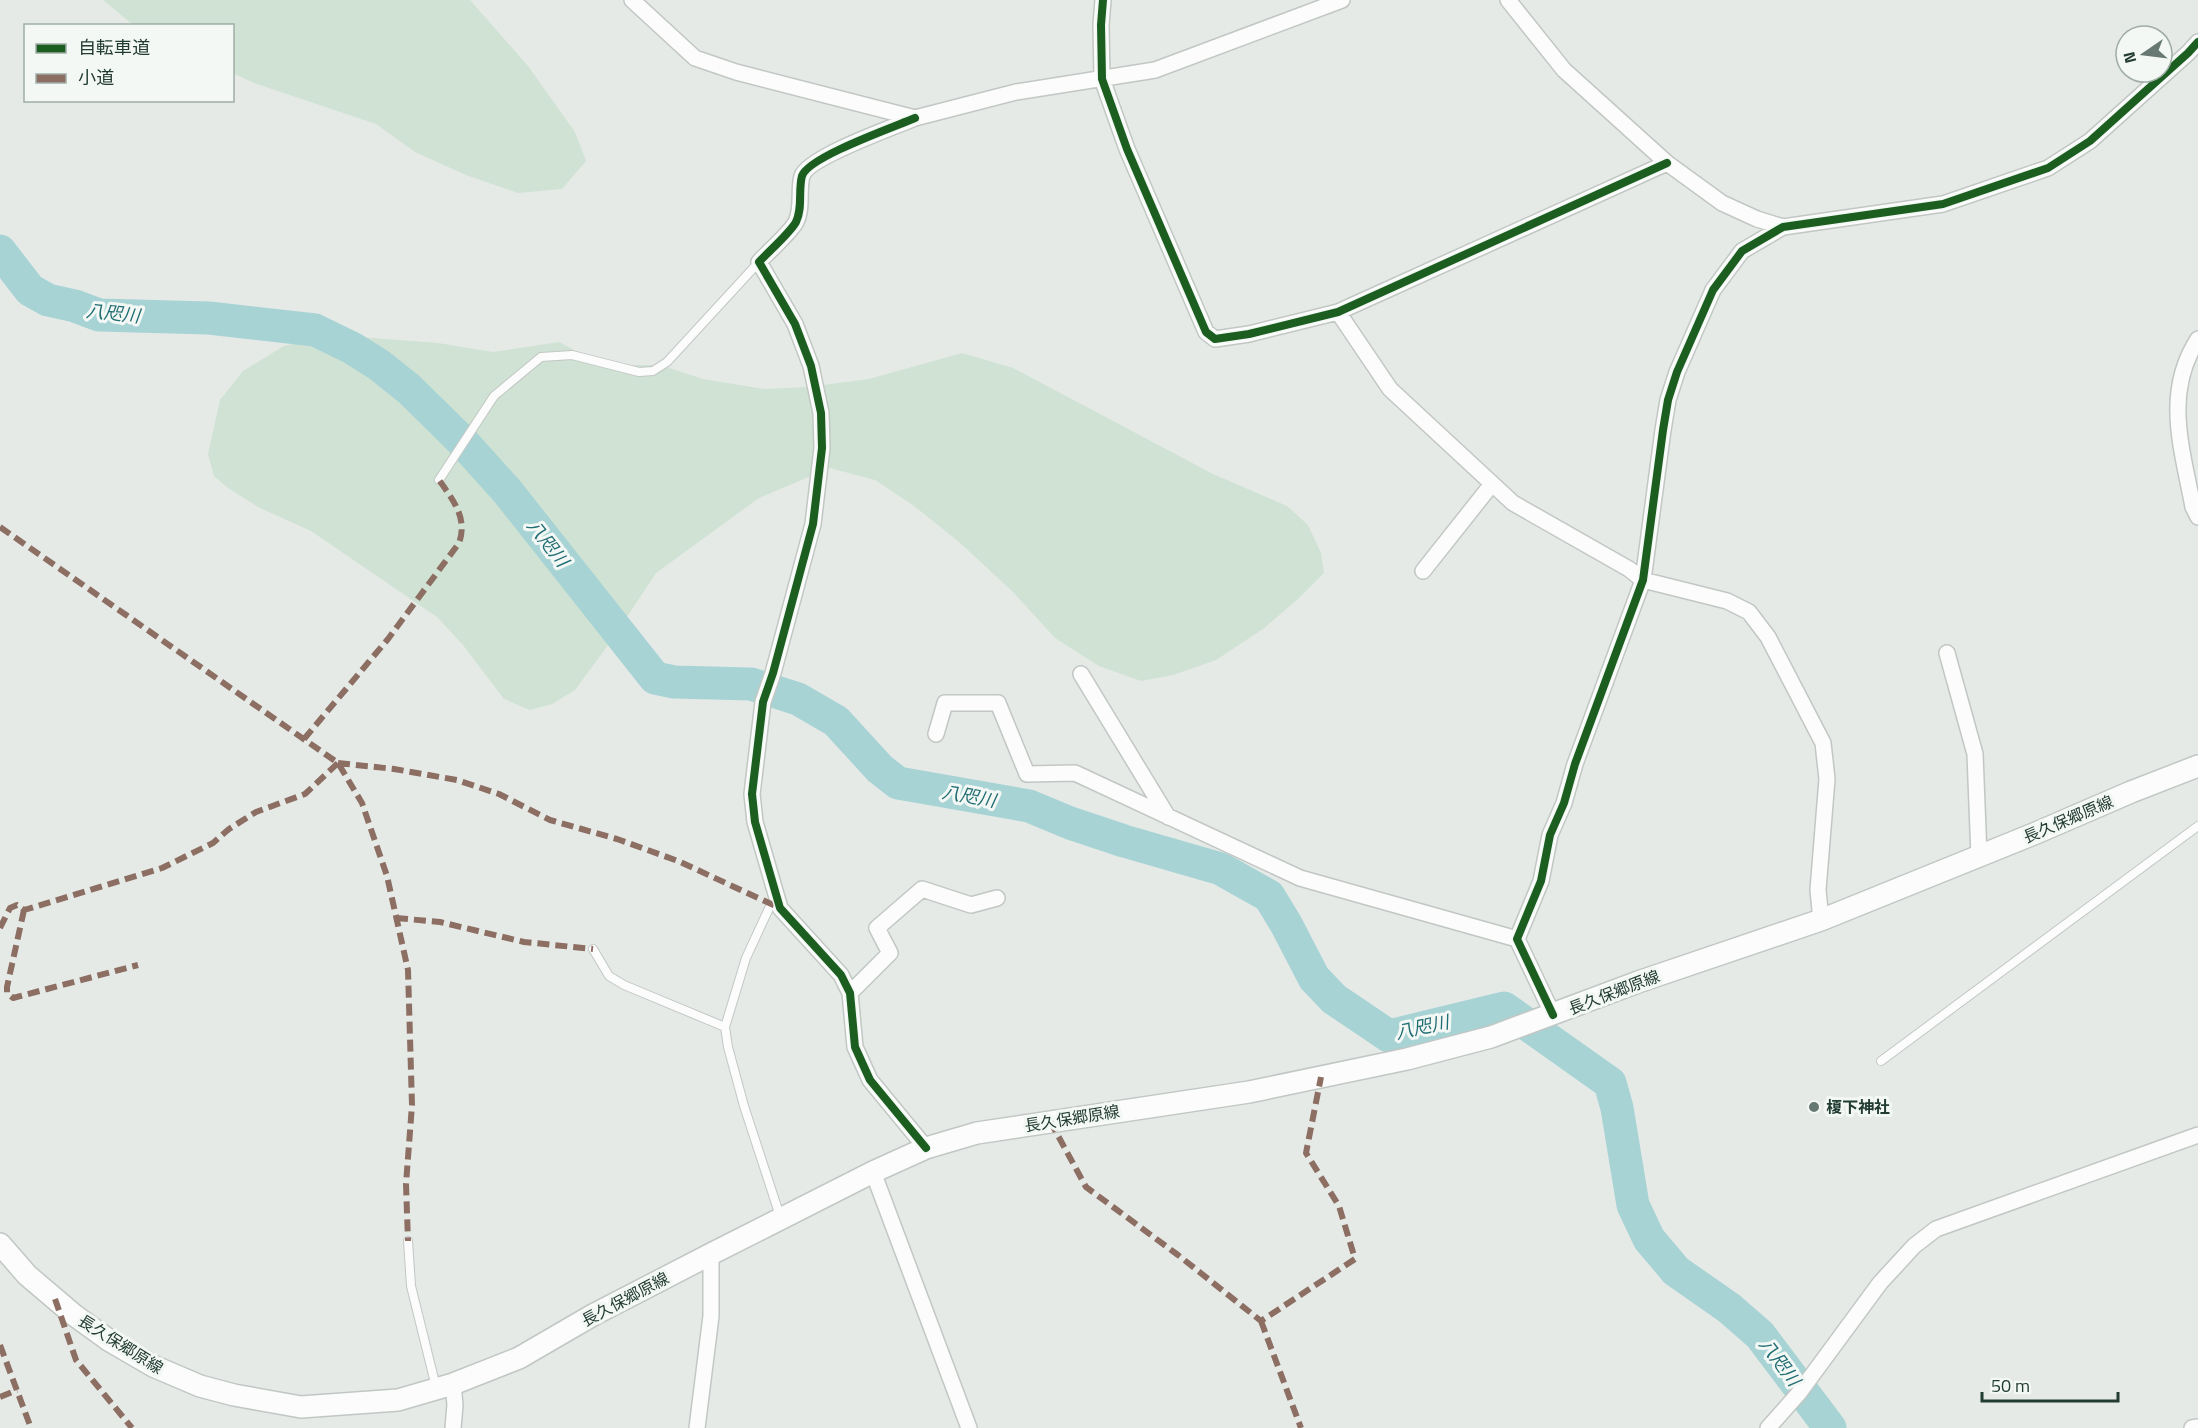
<svg xmlns="http://www.w3.org/2000/svg" width="2198" height="1428" viewBox="0 0 2198 1428" font-family="'Titillium Web','Noto Sans JP',sans-serif">
	<style>
		.green { fill: #cfe2d3 }
		.lines { fill: none; stroke-linecap: round; stroke-linejoin: round }
		.river { stroke: #a8d3d5; stroke-width: 33 }
		.service-casing { stroke: #c2c7c4; stroke-width: 10 }
		.minor-casing { stroke: #c2c7c4; stroke-width: 18 }
		.secondary-casing { stroke: #c1c7c4; stroke-width: 24 }
		.service { stroke: #fbfcfb; stroke-width: 8 }
		.minor { stroke: #fbfcfb; stroke-width: 15 }
		.secondary { stroke: #fbfcfb; stroke-width: 21 }
		.quiet { stroke: #8d6e63; stroke-width: 6; stroke-dasharray: 12 6; stroke-linecap: butt }
		.cycleway-casing { stroke: #f3f8f5; stroke-width: 11 }
		.cycleway { stroke: #1b5e20; stroke-width: 8 }
		.poi-dot { fill: #677972; stroke: #f3f8f5; stroke-width: 2 }
		.labels { text-anchor: middle; dominant-baseline: central; stroke-width: 6; stroke-linejoin: round; paint-order: stroke }
		.street-label { font-size: 16px; fill: #233c33; stroke: #f3f8f5 }
		.poi-label { font-size: 16px; font-weight: bold; fill: #233c33; stroke: #f3f8f5; text-anchor: start }
		.water-label { font-size: 18px; font-style: italic; fill: #216d74; stroke: #f3f8f5 }
	</style>
	<rect width="100%" height="100%" fill="#e5eae7"/>
	<!-- green -->
	<path class="green" d="M103 0H470L528 66 575 132 586 161 562 189 518 193 466 175 415 152 376 124 254 83 233 73 232 26 133 25Z
		M334 335 438 343 493 352 559 342 595 361 620 365H660L703 379 764 389 808 387 869 379 962 353 1013 368 1213 474 1287 506 1308 525 1321 553 1324 573 1299 598 1263 629 1216 660 1173 675 1141 681 1099 666 1055 638 1013 592 958 541 914 506 875 480 830 468 759 498 656 573 611 641 575 690 552 704 530 710 504 699 463 645 437 617 311 531 260 508 228 488 214 476 208 454 220 400 243 371 284 346Z"/>
	<g class="lines">
		<!-- river -->
		<path class="river" d="M0 251 30 290 48 300 75 306 99 315 209 318 315 330 352 348 379 365 409 389 462 441 507 491 655 678 674 682 751 684 798 699 836 721 880 769 898 783 1029 806 1070 823 1124 841 1221 869 1269 896 1286 924 1314 978 1334 999 1389 1036 1504 1008 1610 1083 1617 1108 1633 1205 1649 1239 1676 1271 1729 1308 1760 1335 1830 1428"/>
		<!-- service casing -->
		<g class="service-casing">
			<path id="service" d="M439 480 494 396 541 357 572 355 639 372 653 371 667 362 759 262
				M771 904 746 958 725 1027 728 1047 744 1106 780 1216
				M593 949 609 976 624 985 725 1027
				M1881 1061 2198 826
				M408 1241 411 1286 436 1387"/>
		</g>
		<!-- minor casing -->
		<g class="minor-casing">
			<path id="minor" d="M632 0 695 58 736 72 915 118 1016 92 1155 70 1342 0
				M1103 0 1101 25 1102 79 1127 149 1206 332 1215 339 1249 334 1338 312 1667 163
				M1508 0 1564 70 1667 163 1722 203 1757 219 1783 227
				M915 118C894 127 808 157 802 176 798 190 803 208 796 222 790 233 768 252 759 262L795 324 811 366 821 413 822 448 813 524 773 673 763 702 752 794 755 822 780 908 841 975 850 993 855 1047 870 1080 926 1148
				M1338 312 1390 389 1513 503 1629 569 1643 580 1727 601 1749 612 1768 637 1823 743 1827 779 1818 890 1821 920
				M2198 339C2163 393 2182 448 2193 507L2198 517
				M1423 571 1492 484
				M1947 653 1975 754 1979 856
				M1081 674 1168 817
				M936 734 945 703H998L1027 774 1075 773 1300 878 1517 939
				M850 993 890 953 877 928 922 889 971 905 997 898
				M1553 1015 1517 939 1541 881 1550 835 1564 803 1575 764 1643 580 1663 430 1668 400 1677 372 1713 290 1742 251 1783 227 1943 204 2048 168 2090 141 2188 53 2198 42
				M873 1172 969 1428
				M453 1384 455 1405 453 1428
				M697 1428 711 1316V1254
				M1768 1428 1799 1393 1880 1283 1914 1246 1936 1229 2198 1135
				M2192 1428 2198 1427"/>
		</g>
		<!-- secondary casing -->
		<g class="secondary-casing">
			<path id="secondary" d="M0 1244 27 1275 74 1315 110 1341 153 1366 200 1386 234 1395 301 1407 398 1400 453 1384 519 1358 593 1315 711 1254 873 1172 926 1148 977 1133 1249 1092 1407 1059 1491 1037 1638 982 1821 920 2036 833 2131 792 2198 766"/>
		</g>
		<!-- service -->
		<use href="#service" class="service"/>
		<!-- minor -->
		<use href="#minor" class="minor"/>
		<!-- secondary -->
		<use href="#secondary" class="secondary"/>
		<!-- quiet -->
		<path class="quiet" d="M0 527 338 763 362 803 387 876 408 970 412 1105 406 1184 408 1241
			M304 739 388 639 459 543C468 518 453 500 439 480
			M338 763 394 769 457 780 499 794 550 820 617 839 678 861 780 908
			M24 910 7 987V993L13 998 138 965
			M396 918 440 922 524 942 593 949
			M0 928 10 908 17 905 24 910 162 868 213 843 229 829 256 812 305 794 338 763
			M1050 1121 1086 1187 1178 1255 1261 1321 1355 1259 1339 1206 1306 1153 1321 1077
			M55 1299 76 1360 132 1428
			M1261 1321 1301 1428
			M0 1345 31 1428
			M0 1397 17 1390"/>
		<!-- cycleway casing -->
		<g class="cycleway-casing">
			<path id="cycleway" d="M1103 0 1101 25 1102 79 1127 149 1206 332 1215 339 1249 334 1338 312 1667 163
				M915 118C894 127 808 157 802 176 798 190 803 208 796 222 790 233 768 252 759 262L795 324 811 366 821 413 822 448 813 524 773 673 763 702 752 794 755 822 780 908 841 975 850 993 855 1047 870 1080 926 1148
				M1553 1015 1517 939 1541 881 1550 835 1564 803 1575 764 1643 580 1663 430 1668 400 1677 372 1713 290 1742 251 1783 227 1943 204 2048 168 2090 141 2188 53 2198 42"/>
		</g>
		<!-- cycleway -->
		<use href="#cycleway" class="cycleway"/>
	</g>
	<!-- markers -->
	<circle class="poi-dot" cx="1814" cy="1107" r="6"/>
	<g class="labels">
		<!-- street labels -->
		<g class="street-label">
			<text transform="translate(2068 819) rotate(-23)">長久保郷原線</text>
			<text transform="translate(1614 992) rotate(-21)">長久保郷原線</text>
			<text transform="translate(1072 1118) rotate(-9)">長久保郷原線</text>
			<text transform="translate(625 1299) rotate(-28)">長久保郷原線</text>
			<text transform="translate(121 1344) rotate(32)">長久保郷原線</text>
		</g>
		<!-- poi labels -->
		<g class="poi-label">
			<text x="1826" y="1107">榎下神社</text>
		</g>
		<!-- water labels -->
		<g class="water-label">
			<text transform="translate(113 313) rotate(6)">八咫川</text>
			<text transform="translate(548 543) rotate(52)">八咫川</text>
			<text transform="translate(969 796) rotate(10)">八咫川</text>
			<text transform="translate(1422 1027) rotate(-12)">八咫川</text>
			<text transform="translate(1780 1362) rotate(53)">八咫川</text>
		</g>
	</g>
	<!-- legend -->
	<rect x="24" y="24" width="210" height="78" fill="#f3f8f5" stroke="#a0ada7" stroke-width="1.5"/>
	<rect x="36" y="44" width="30" height="9" fill="#1b5e20" stroke="#a0ada7" stroke-width="1.5"/>
	<text x="78" y="54" font-size="18" fill="#233c33">自転車道</text>
	<rect x="36" y="74" width="30" height="9" fill="#8d6e63" stroke="#a0ada7" stroke-width="1.5"/>
	<text x="78" y="84" font-size="18" fill="#233c33">小道</text>
	<!-- north arrow -->
	<g transform="translate(2144 54) rotate(256)"><circle r="28" fill="#f3f8f5" stroke="#a0ada7" stroke-width="1.5"/>
	<path d="M0-4.5L10 22L0 15L-10 22Z" fill="#677972"/>
	<text y="-9" font-size="16" font-weight="bold" text-anchor="middle" fill="#233c33">N</text>
	</g>
	<!-- scale -->
	<path d="M1982 1392v9h136v-9" fill="none" stroke="#233c33" stroke-width="3"/>
	<text x="1991" y="1392" font-size="18" fill="#233c33" stroke="#f3f8f5" stroke-width="4.5" paint-order="stroke">50 m</text>
</svg>
